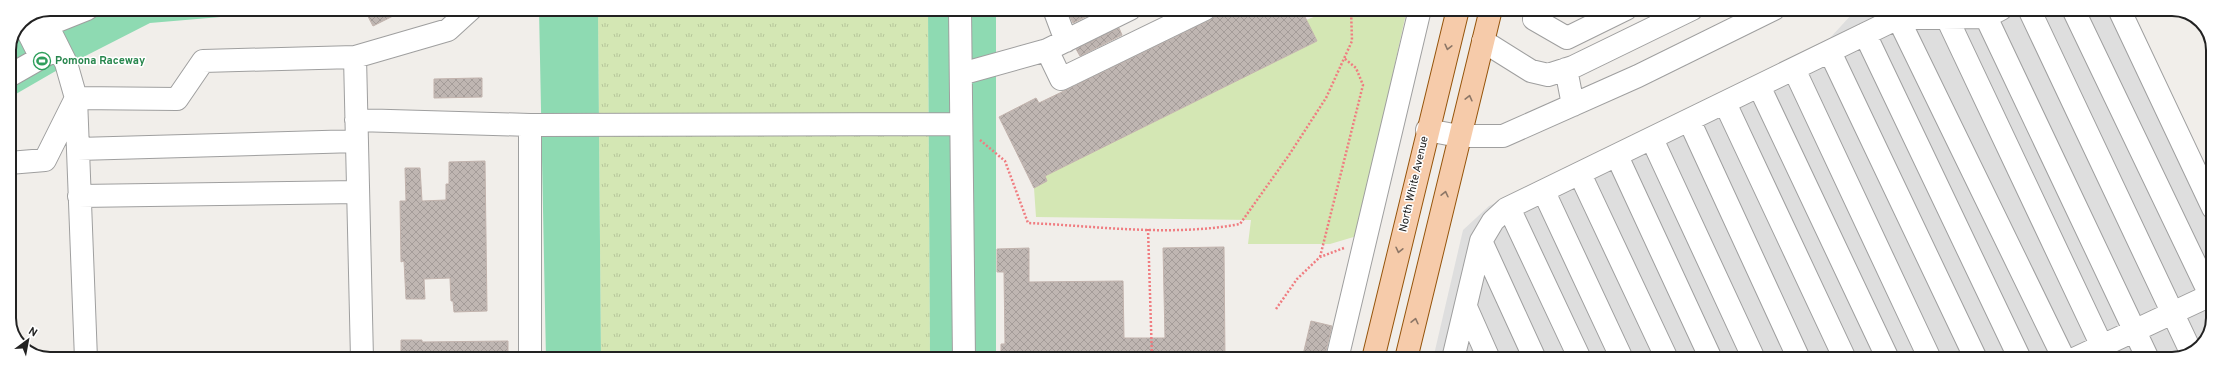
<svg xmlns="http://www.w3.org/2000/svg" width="2222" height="368" viewBox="0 0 2222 368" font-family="Overpass,sans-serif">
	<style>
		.grass { fill: url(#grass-tufts) }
		.garden { fill: #d4e7b4 }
		.pitch { fill: #8edab2 }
		.parking { fill: #dedede }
		.building { fill: url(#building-cross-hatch); stroke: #c2b3ad }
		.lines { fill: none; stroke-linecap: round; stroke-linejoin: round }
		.minor-casing { stroke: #9f9f9f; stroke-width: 24 }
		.major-casing { stroke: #95540b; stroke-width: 24 }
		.path { stroke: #f07c80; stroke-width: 2.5; stroke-dasharray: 2 2; stroke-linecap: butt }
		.minor { stroke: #fff; stroke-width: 22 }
		.major { stroke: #f6cbaa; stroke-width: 22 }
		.oneway { stroke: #8c7666 }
		.labels { text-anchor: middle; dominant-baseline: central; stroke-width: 3; stroke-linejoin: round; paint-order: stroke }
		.leisure-label { font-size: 11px; font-weight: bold; fill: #27864d; stroke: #fff; text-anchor: start }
		.street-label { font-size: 11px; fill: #222; stroke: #fff }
		.rim { fill: none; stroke: #222; stroke-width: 2 }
	</style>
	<defs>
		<pattern id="grass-tufts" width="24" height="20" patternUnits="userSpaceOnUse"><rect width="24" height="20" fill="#d4e7b4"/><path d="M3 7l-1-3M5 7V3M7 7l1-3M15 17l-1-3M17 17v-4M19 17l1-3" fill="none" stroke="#b6c69a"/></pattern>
		<pattern id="building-cross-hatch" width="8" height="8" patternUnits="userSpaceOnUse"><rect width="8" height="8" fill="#bfb6b2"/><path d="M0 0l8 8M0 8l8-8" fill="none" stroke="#a49c99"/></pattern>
	</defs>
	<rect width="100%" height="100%" fill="#f1eeea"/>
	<!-- grass -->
	<path class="grass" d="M598 9H928L930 359H601Z"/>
	<!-- garden -->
	<path class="garden" d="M1334 9H1407L1357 236 1330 244H1248L1251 220 1036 217 1034 188 1047 181 1045 176 1317 41 1306 20Z"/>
	<!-- pitch -->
	<path class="pitch" d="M50 9H317L150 23 54 72 9 98V50L21 21Z
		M539 9H598L601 359H546Z
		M928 9H996V359H930Z"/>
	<!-- parking -->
	<path class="parking" d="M1868 9H2107L2213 235V324L2199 349 2172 359H1433L1463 230 1489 206 1830 38 1852 14Z"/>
	<!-- building -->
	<path class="building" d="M364 9H407L373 26Z
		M1067 9H1101L1073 23Z
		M1228 9H1301L1317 41 1045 176 1047 181 1034 188 999 117 1036 98 1039 103 1066 90 1210 20Z
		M1119 28 1122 35 1080 56 1076 49Z
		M478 78H482V97L434 98V79Z
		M485 161 487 311 454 312 453 301H451L450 278 424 279 425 299H406L404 261 401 262 400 201H406L405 168H420L422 201 446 200V184H449V162Z
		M1224 247 1225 359H1163V352H1133L1134 359H1001V344H1005L1004 272H997V249L1029 248V282L1123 281 1124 338H1165L1163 248Z
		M1311 321 1332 326 1324 359H1302Z
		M401 340H422V342L508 341V359H401Z"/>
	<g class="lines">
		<!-- minor casing -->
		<g class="minor-casing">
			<path id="minor" d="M960 9 964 359
				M1054 9 1066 41
				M1536 9 1534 19 1567 38 1626 9
				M2029 9 2191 352
				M2073 9 2213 301
				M2119 9 2213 208
				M41 13 66 63 76 98 86 359
				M1946 16 2108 359
				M1986 17 2148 359
				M1898 18 2064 359
				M22 20 41 58
				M47 25 87 9
				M1865 34 2020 359
				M1483 41 1531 71 1548 75 1573 67 1692 9
				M1047 50 1061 79 1205 9
				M1830 52 1976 359
				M355 57 362 359
				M1566 69 1573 105
				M1794 69 1930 359
				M961 74 1047 50 1130 9
				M9 76 58 48
				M1759 86 1888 359
				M1725 103 1845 359
				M356 120 530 125V359
				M1689 120 1799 359
				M530 125 961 124
				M1427 130 1459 136H1503L1638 76 1774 9
				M1652 139 1754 359
				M78 149 357 141
				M1617 156 1711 359
				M9 163 45 160 76 98 177 99 203 61 355 57 448 30 471 9
				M1580 174 1667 359
				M1544 192 1622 359
				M79 196 358 192
				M1509 208 1580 359
				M1481 241 1535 359
				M1466 307 1489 359
				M1337 359 1420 9
				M1453 359 1481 241 1493 221 1506 209 1898 18 1986 17 2001 9
				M2074 359 2213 294"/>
		</g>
		<!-- major casing -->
		<g class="major-casing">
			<path id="major" d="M1373 359 1458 9
				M1406 359 1491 9"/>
		</g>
		<!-- path -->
		<path class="path" d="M980 140 1005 161 1028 223C1098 226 1171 237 1240 224L1289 155 1326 98 1352 41 1351 9
			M1148 229 1152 359
			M1320 257 1363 85 1356 68 1344 58
			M1276 309 1297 279 1320 257 1344 248"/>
		<!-- minor -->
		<use href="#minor" class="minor"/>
		<!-- major -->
		<use href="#major" class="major"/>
	</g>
	<!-- one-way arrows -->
	<defs><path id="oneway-chevron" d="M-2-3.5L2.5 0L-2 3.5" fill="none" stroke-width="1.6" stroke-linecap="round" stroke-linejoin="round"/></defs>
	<g class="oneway">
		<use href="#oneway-chevron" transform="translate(1448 47) rotate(104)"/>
		<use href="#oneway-chevron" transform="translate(1469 98) rotate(-76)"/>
		<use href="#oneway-chevron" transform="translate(1445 194) rotate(-77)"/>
		<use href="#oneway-chevron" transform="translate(1399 250) rotate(103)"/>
		<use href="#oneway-chevron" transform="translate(1415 321) rotate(-77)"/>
	</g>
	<!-- icons -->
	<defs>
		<g id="stadium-ring" transform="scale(0.9)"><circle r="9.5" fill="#fff" stroke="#2e9e5b" stroke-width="1.5"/><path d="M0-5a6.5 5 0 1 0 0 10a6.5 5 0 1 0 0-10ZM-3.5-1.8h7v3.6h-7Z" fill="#2e9e5b"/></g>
	</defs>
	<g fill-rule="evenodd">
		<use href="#stadium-ring" x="42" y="61"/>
	</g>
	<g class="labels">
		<!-- leisure labels -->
		<g class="leisure-label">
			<text x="55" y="61">Pomona Raceway</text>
		</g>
		<!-- street labels -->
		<g class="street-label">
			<text transform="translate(1414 184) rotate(-77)">North White Avenue</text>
		</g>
	</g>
	<!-- crop -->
	<path d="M0 0H2222V368H0ZM50 16H2172A34 34 0 0 1 2206 50V318A34 34 0 0 1 2172 352H50A34 34 0 0 1 16 318V50A34 34 0 0 1 50 16Z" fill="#fff" fill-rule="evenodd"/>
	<path class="rim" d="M50 16H2172A34 34 0 0 1 2206 50V318A34 34 0 0 1 2172 352H50A34 34 0 0 1 16 318V50A34 34 0 0 1 50 16Z"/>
	<!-- north arrow -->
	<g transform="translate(28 340) rotate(32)" stroke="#ffffff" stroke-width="3" paint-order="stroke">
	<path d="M0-3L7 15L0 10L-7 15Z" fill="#222222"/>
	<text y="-6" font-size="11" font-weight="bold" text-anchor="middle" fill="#222222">N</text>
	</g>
</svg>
